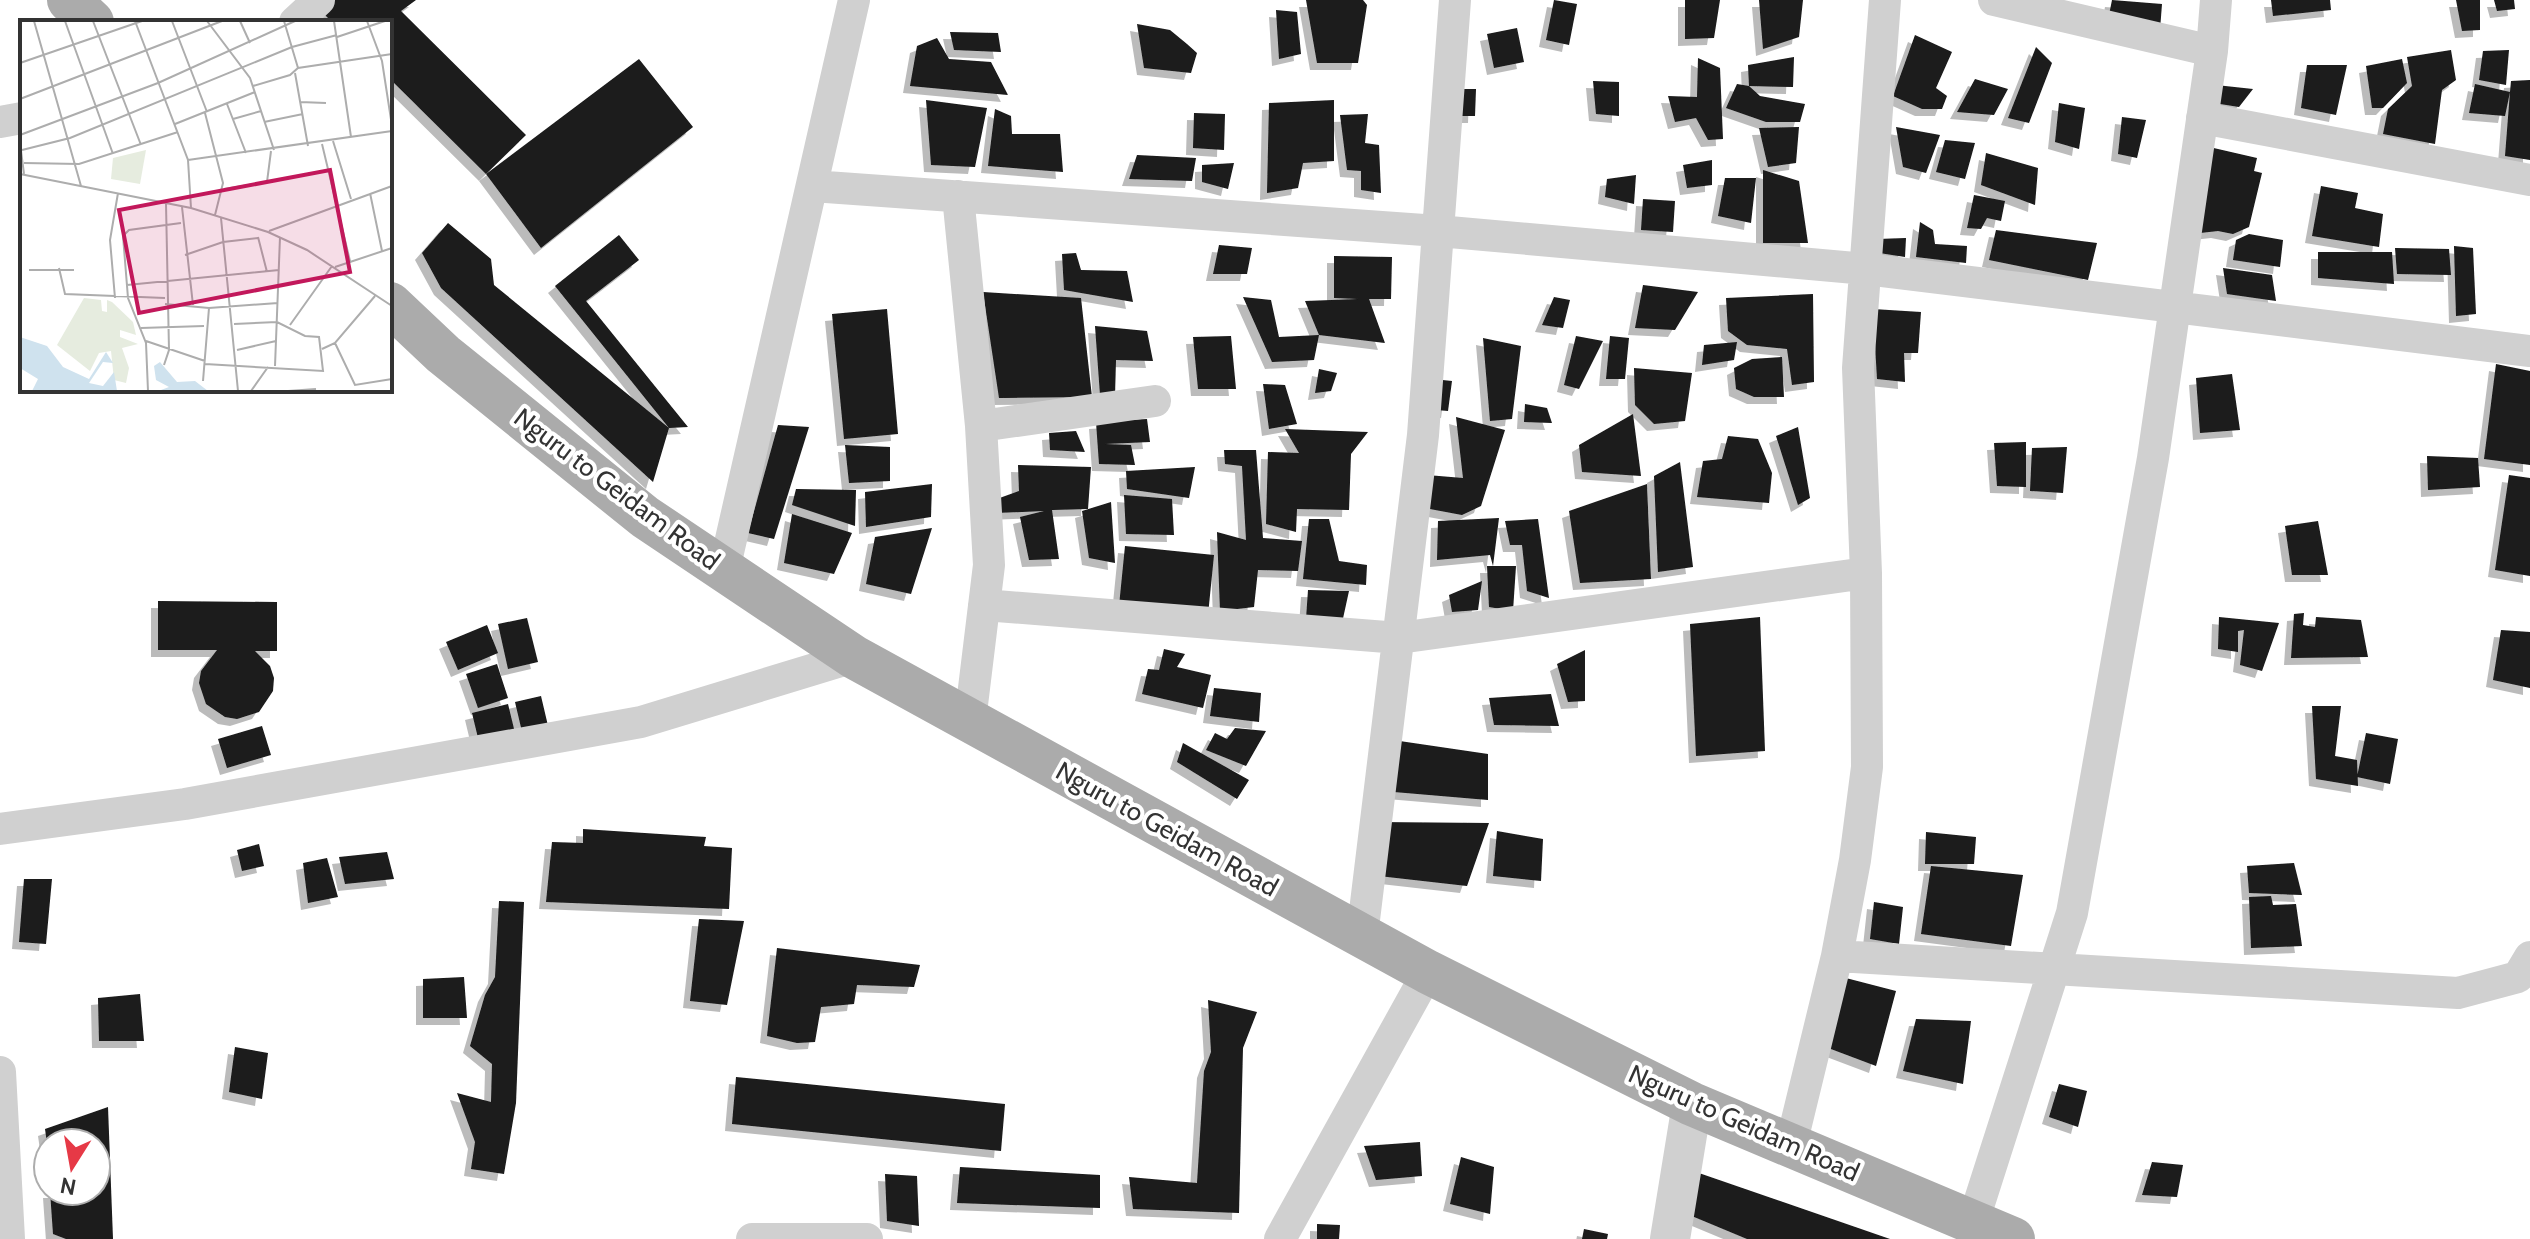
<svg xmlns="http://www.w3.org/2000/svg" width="2530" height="1239" viewBox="0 0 2530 1239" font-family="Cabin,sans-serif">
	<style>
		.building { fill: #1a1a1a; filter: url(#shadow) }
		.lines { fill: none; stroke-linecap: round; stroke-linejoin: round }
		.minor { stroke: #d0d0d0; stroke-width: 32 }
		.tertiary { stroke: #d0d0d0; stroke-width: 40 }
		.primary { stroke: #ababab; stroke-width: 44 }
		.labels { text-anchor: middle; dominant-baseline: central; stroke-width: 8; stroke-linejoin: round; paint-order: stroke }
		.street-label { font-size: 26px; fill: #333; stroke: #fff }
		.inset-road { fill: none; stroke: #adadad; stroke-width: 2 }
		.view { fill: #c2185b; fill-opacity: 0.15; stroke: #c2185b; stroke-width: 4 }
		.inset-edge { fill: none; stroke: #333; stroke-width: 4 }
	</style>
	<defs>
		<filter id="shadow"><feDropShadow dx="-7" dy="7" stdDeviation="0" flood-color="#0004"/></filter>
	</defs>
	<rect width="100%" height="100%" fill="#fff"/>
	<!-- building -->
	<path class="building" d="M319 0H416L401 11 526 135 486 174 390 79V22H332L315 5Z
		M1306 0H1363L1367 5 1358 63H1317Z
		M1554 0 1577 4 1569 45 1546 40Z
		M1685 0H1720L1714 38 1685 39Z
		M1759 0H1803L1799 37 1763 49Z
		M2112 0 2162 4 2160 30 2108 20Z
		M2271 0H2330L2331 10 2273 16Z
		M2456 0H2480V30L2462 31Z
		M2494 0H2514L2515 9 2497 11Z
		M1276 10 1297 12 1301 54 1279 59Z
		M1137 24 1170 30 1187 44 1197 53 1191 73 1144 68Z
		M1517 28 1524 62 1494 68 1487 34Z
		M950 32 998 33 1001 52 954 50Z
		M1915 35 1952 52 1936 88 1947 96 1942 109H1922L1893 96Z
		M937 38 949 59 991 62 1008 95 910 86 917 46Z
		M2036 47 2052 63 2029 123 2008 118Z
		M2451 50 2456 80 2442 90 2435 144 2383 134 2388 109 2412 86 2407 57Z
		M2509 50 2506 85 2479 80 2483 51Z
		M1794 57 1793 87 1749 86 1748 65Z
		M1698 58 1720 68 1723 139 1708 140 1696 118 1675 122 1668 96 1697 97Z
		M639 59 693 127 541 248 486 174Z
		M2402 59 2407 83 2383 108H2372L2366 66Z
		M2307 65H2347L2336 115 2301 108Z
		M1975 79 2008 89 1994 115 1957 112Z
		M2530 80V160L2505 156 2510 92 2505 116 2469 113 2475 84 2510 92 2511 81Z
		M1593 81 1619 82V116L1596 114Z
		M1737 84 1749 86 1760 96 1805 104 1800 122H1766L1726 108Z
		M2216 85 2253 89 2239 107 2214 103Z
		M1456 89H1476L1475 116H1457Z
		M926 100 987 108 975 167 931 165Z
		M1334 100V161L1303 163 1298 188 1267 193 1269 103Z
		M2059 103 2085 108 2079 149 2055 142Z
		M995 109 1011 116 1012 134H1060L1063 172 988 166Z
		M1194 113 1225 114 1224 150 1193 148Z
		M1368 114 1365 143 1379 145 1381 193 1361 190V171L1347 170 1340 115Z
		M2122 117 2146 120 2137 158 2118 154Z
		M1799 127 1796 163 1768 167 1759 128Z
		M1896 127 1940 135 1926 173 1903 167Z
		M1945 140 1975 143 1965 179 1936 172Z
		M2205 146 2257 158 2254 171 2262 173 2249 227 2233 234 2218 231 2191 234Z
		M1986 153 2038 168 2035 205 1981 185Z
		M1137 155 1196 158 1192 181 1129 179Z
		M1712 160V185L1687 188 1683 165Z
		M1234 163 1228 189 1202 182V165Z
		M1763 170 1799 181 1808 243H1763Z
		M1636 175 1634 204 1605 197 1607 179Z
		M1725 178H1756L1751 223 1718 216Z
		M2321 186 2358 193 2355 208 2383 214 2379 247 2312 236Z
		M1974 195 2005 201 2001 221 1987 218 1981 229 1967 228Z
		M1643 199 1675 201 1673 232 1641 230Z
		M1920 222 1933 230 1935 244 1967 246 1966 263 1916 257Z
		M448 223 491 259 494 285 669 428 653 482 441 288 422 253Z
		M1996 230 2097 243 2088 280 1989 260Z
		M2249 234 2283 240 2280 267 2233 260 2236 240Z
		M619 235 639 260 586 301 688 427 669 428 555 286Z
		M1906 238 1905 257 1873 252 1877 239Z
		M1219 245 1252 248 1247 274H1213Z
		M2454 246 2473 248 2476 314 2456 316Z
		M2395 248 2449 249 2451 275 2397 274Z
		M2318 252H2392L2394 284 2318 278Z
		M1076 253 1081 270 1127 271 1133 302 1064 290 1062 254Z
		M1334 256 1392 257 1391 299H1369L1385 343 1319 335 1314 360 1272 362 1243 297 1271 300 1279 337 1319 335 1305 301 1358 299 1334 298Z
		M2223 268 2272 275 2276 301 2227 294Z
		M1643 285 1698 292 1675 330 1635 328Z
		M983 292 1081 298 1092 397 999 398Z
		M1813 294 1814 382 1792 385 1787 349 1747 345 1728 331 1726 298Z
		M1554 297 1570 300 1563 328 1542 325Z
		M887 309 898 434 844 439 832 314Z
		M1873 309 1921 312 1918 353H1904L1905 382 1877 379Z
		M1095 326 1147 331 1153 361 1116 360 1115 396 1100 395Z
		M1231 336 1236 389H1198L1193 337Z
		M1576 336 1603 341 1579 389 1564 385Z
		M1610 336 1629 338 1625 379H1606Z
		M1483 338 1521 346 1512 419 1490 421Z
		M1737 342 1734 360 1702 365 1704 345Z
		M1782 357 1784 397H1754L1736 389 1734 368 1752 359Z
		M2496 364 2530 371V465L2484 459Z
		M1634 368 1692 373 1685 421 1654 424 1635 405Z
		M1319 369 1337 373 1331 391 1315 393Z
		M2232 374 2240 430 2200 433 2196 378Z
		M1433 379 1452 381 1448 411 1425 409Z
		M1263 384 1285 385 1297 424 1269 429Z
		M1525 404 1547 408 1552 423 1524 422Z
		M1633 414 1641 476 1582 472 1579 445Z
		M1456 417 1505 430 1481 506 1462 515 1414 506 1427 475 1463 478Z
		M1147 419 1150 442 1105 444 1131 445 1135 465 1099 464 1096 422Z
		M778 425 809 427 774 539 748 533Z
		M1798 427 1810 498 1798 505 1776 436Z
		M1285 429 1368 432 1351 454 1349 510 1297 509 1296 532 1266 524 1268 452 1299 453Z
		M1076 431 1085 452 1050 450 1049 433Z
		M1728 436 1758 439 1772 473 1769 503 1697 497 1703 461 1722 459Z
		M2026 442V487L1997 486 1994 443Z
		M845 445 890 447V481L849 483Z
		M2067 447 2063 493 2030 491 2032 448Z
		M1224 450H1256L1263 538 1302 541 1298 571 1258 570 1254 607 1220 611 1217 532 1246 540 1242 466 1225 464Z
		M2427 456 2478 458 2480 487 2428 490Z
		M1680 462 1693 567 1658 572 1654 476Z
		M1018 465 1091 467 1088 509 1052 510 1059 559 1029 560 1020 517 1044 511 995 513 994 500 1019 491Z
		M1195 467 1189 498 1127 489 1126 471Z
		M2509 475 2530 478V576L2495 570Z
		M932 484 931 517 866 527 865 492Z
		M1647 484 1651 579 1580 583 1569 511Z
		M796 489 856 490 855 526 792 505Z
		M1124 495 1172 499 1174 535 1126 534Z
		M1111 502 1115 563 1089 558 1082 511Z
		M792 514 852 533 834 574 784 563Z
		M1499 518 1493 566 1490 555 1437 560 1438 521Z
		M1309 519H1329L1339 561 1367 565 1366 585 1303 579Z
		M1538 519 1549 598 1527 591 1522 545H1510L1505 521Z
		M2318 521 2328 575H2292L2285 526Z
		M932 528 911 594 866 584 875 537Z
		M1125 546 1214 555 1207 625 1118 616Z
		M1487 566H1516L1513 611 1489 607Z
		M1482 581 1478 610 1452 612 1449 595Z
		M1308 590 1349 591 1342 623 1306 619Z
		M158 601 277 602V651H255L270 666 274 678 273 691 259 712 237 719 225 717 206 704 199 683 201 671 217 650H158Z
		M2304 613 2303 625 2315 627 2316 617 2361 620 2368 657 2291 658 2294 614Z
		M1760 617 1765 751 1696 756 1690 624Z
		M2219 617 2279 623 2262 671 2240 665 2244 630 2238 631V652L2218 649Z
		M527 618 538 662 508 669 498 624Z
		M487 625 498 653 458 670 446 642Z
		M2501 630 2530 632V688L2493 680Z
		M1164 649 1185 654 1177 667 1211 675 1203 708 1142 694 1148 669 1159 670Z
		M1585 650V701L1568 702 1557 664Z
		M497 664 508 698 478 708 466 674Z
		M1214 688 1261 693 1259 722 1210 716Z
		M1551 694 1559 726 1494 725 1489 698Z
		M541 696 549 730 523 736 515 702Z
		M508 704 515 733 479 742 472 713Z
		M2312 706H2341L2335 756 2357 760 2358 786 2316 779Z
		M262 726 271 755 227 768 218 739Z
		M1235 728 1266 731 1246 766 1206 750 1215 733 1227 739Z
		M2366 733 2398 739 2390 784 2357 777Z
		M1386 739 1488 754V800L1394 792Z
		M1183 743 1249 780 1237 799 1177 762Z
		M1376 822 1489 823 1467 886 1370 875Z
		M583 829 706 837 704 846 732 848 729 909 546 902 552 842 583 843Z
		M1497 831 1543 839 1541 881 1493 876Z
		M1926 832 1976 837 1974 864H1925Z
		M259 844 264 866 242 871 237 850Z
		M387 852 394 879 345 884 339 857Z
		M327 858 338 897 308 903 303 863Z
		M2294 863 2302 895 2249 893 2247 866Z
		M1931 866 2023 875 2011 946 1921 934Z
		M24 879H52L46 944 19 942Z
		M2271 896 2273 905 2296 904 2302 946 2251 948 2249 897Z
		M499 901 524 902 516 1103 504 1174 471 1169 475 1142 457 1093 491 1102 492 1064 470 1046 485 995 495 977Z
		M1874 902 1903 907 1899 944 1870 939Z
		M699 919 744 921 727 1005 690 1001Z
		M777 948 920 965 914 987 857 985 854 1004 821 1007 815 1042 797 1043 767 1036Z
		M464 977 467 1018H423V979Z
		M1842 977 1896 991 1876 1066 1823 1046Z
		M140 994 144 1041H99L98 998Z
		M1208 1000 1257 1012 1243 1048 1239 1213 1133 1209 1129 1177 1197 1183 1204 1071 1211 1052Z
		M1916 1019 1971 1021 1963 1084 1903 1071Z
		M235 1047 268 1053 262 1099 229 1092Z
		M736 1077 1005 1104 1001 1151 732 1124Z
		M2059 1084 2087 1091 2078 1127 2049 1117Z
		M108 1107 113 1239H66L53 1234 50 1191H96V1143H47L45 1129Z
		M1420 1142 1422 1176 1376 1180 1364 1146Z
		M1461 1157 1494 1167 1490 1214 1450 1204Z
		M2152 1162 2183 1165 2177 1197 2142 1195Z
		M960 1167 1100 1175V1208L957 1203Z
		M1696 1172 1890 1239H1747L1675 1209Z
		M885 1174 917 1176 919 1226 887 1221Z
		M1317 1224 1340 1225 1339 1239H1317Z
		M1584 1229 1608 1234 1607 1239H1582Z"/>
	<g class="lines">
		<!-- minor -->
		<path class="minor" d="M1994 0 2212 51
			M295 22 319 0
			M2202 118 2530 180
			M0 122 22 118
			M812 186 1438 231 1866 269 2530 351
			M958 196 981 426 989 565 970 721
			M981 426 1155 401
			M724 570 854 0
			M984 605 1399 638 1866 573
			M0 829 185 804 641 722 854 657
			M1362 936 1423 435 1455 0
			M1837 956 2458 993 2518 977 2530 957
			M0 1072 9 1239
			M1791 1145 1837 956 1855 860 1867 767 1866 573 1858 368 1885 0
			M1973 1222 2072 913 2153 458 2212 51 2216 0
			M752 1239H867
			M1280 1239 1428 972"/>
		<!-- tertiary -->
		<path class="tertiary" d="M1670 1239 1692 1104"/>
		<!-- primary -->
		<path class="primary" d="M69 0 92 22
			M390 304 443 354 645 517 854 657 1428 972 1692 1104 2013 1239"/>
	</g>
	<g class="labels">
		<!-- street labels -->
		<g class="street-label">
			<text transform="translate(617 489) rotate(37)">Nguru to Geidam Road</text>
			<text transform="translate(1167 829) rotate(29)">Nguru to Geidam Road</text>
			<text transform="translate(1744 1123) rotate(24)">Nguru to Geidam Road</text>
		</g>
	</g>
	<!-- overview -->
	<g transform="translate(20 20)">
		<rect width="372" height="372" fill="#fff"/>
		<path d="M64 278 81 280 82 291 87 292V280L92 282 113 302 116 315 100 310V317L118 324 102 328 109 348 106 363 94 360 91 331 79 333 70 351 37 325Z" fill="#e6ecdf"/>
		<path d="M126 130 120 164 91 159 93 138Z" fill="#e6ecdf"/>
		<path d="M0 317 27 326 43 347 69 359 86 332 93 343 83 342 69 363 83 366 94 352 97 371H12L18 359 0 348ZM140 342 157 362 175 361 188 371 141 370 149 367 136 360 134 346Z" fill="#cfe2ee"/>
		<path class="inset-road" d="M14 1 61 166M45 1 93 134M73 1 121 125M115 1 168 140 171 188M152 1 187 92M187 1 230 58 254 130M220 1 230 23M264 1 278 48M314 1 331 117M347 1 362 41 372 106M317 17 365 1M0 43 122 1M275 53 288 126M233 66 270 55 278 48 372 34M0 79 202 1M280 82 306 83M207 84 226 133M185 93 203 163 195 195M213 99 241 91M244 102 283 94M155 104 235 72M0 115 138 63 275 1M313 121 331 179M0 123 4 154M302 124 330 241M2 130 50 118 272 27 317 15M168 140 372 111M4 143 59 144 158 112M0 154 171 188 248 212 287 230 372 286M204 169 247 162 251 131M350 173 362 231M162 187 173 285M201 198 218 371M249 211 372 166M238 217 247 252M165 235 203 222 238 218M315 247 372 228M39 248 45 274 145 278M9 250H54M107 265 259 250M95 278 90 220 98 173M145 284 189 288 258 283M270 305 312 246M121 308 184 306M126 321 185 341M315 323 335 365 372 359M302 329 315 323 355 276M217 330 256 321M185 344 303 351 299 317 285 316 257 302 214 304M144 345 149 330 146 184M255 346 260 217M183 361 189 288M128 371 126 323 108 278 103 216 109 210 161 203M231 371 248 347M268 371 296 369"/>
		<path class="view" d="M310 150 330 252 119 293 99 190Z"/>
		<rect width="372" height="372" class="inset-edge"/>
	</g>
	<!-- north arrow -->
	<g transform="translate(72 1167) rotate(191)"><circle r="38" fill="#ffffff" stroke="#adadad" stroke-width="2"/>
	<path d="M0-6L14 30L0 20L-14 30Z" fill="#e63946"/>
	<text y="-12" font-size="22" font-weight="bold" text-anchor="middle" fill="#333333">N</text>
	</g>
</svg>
